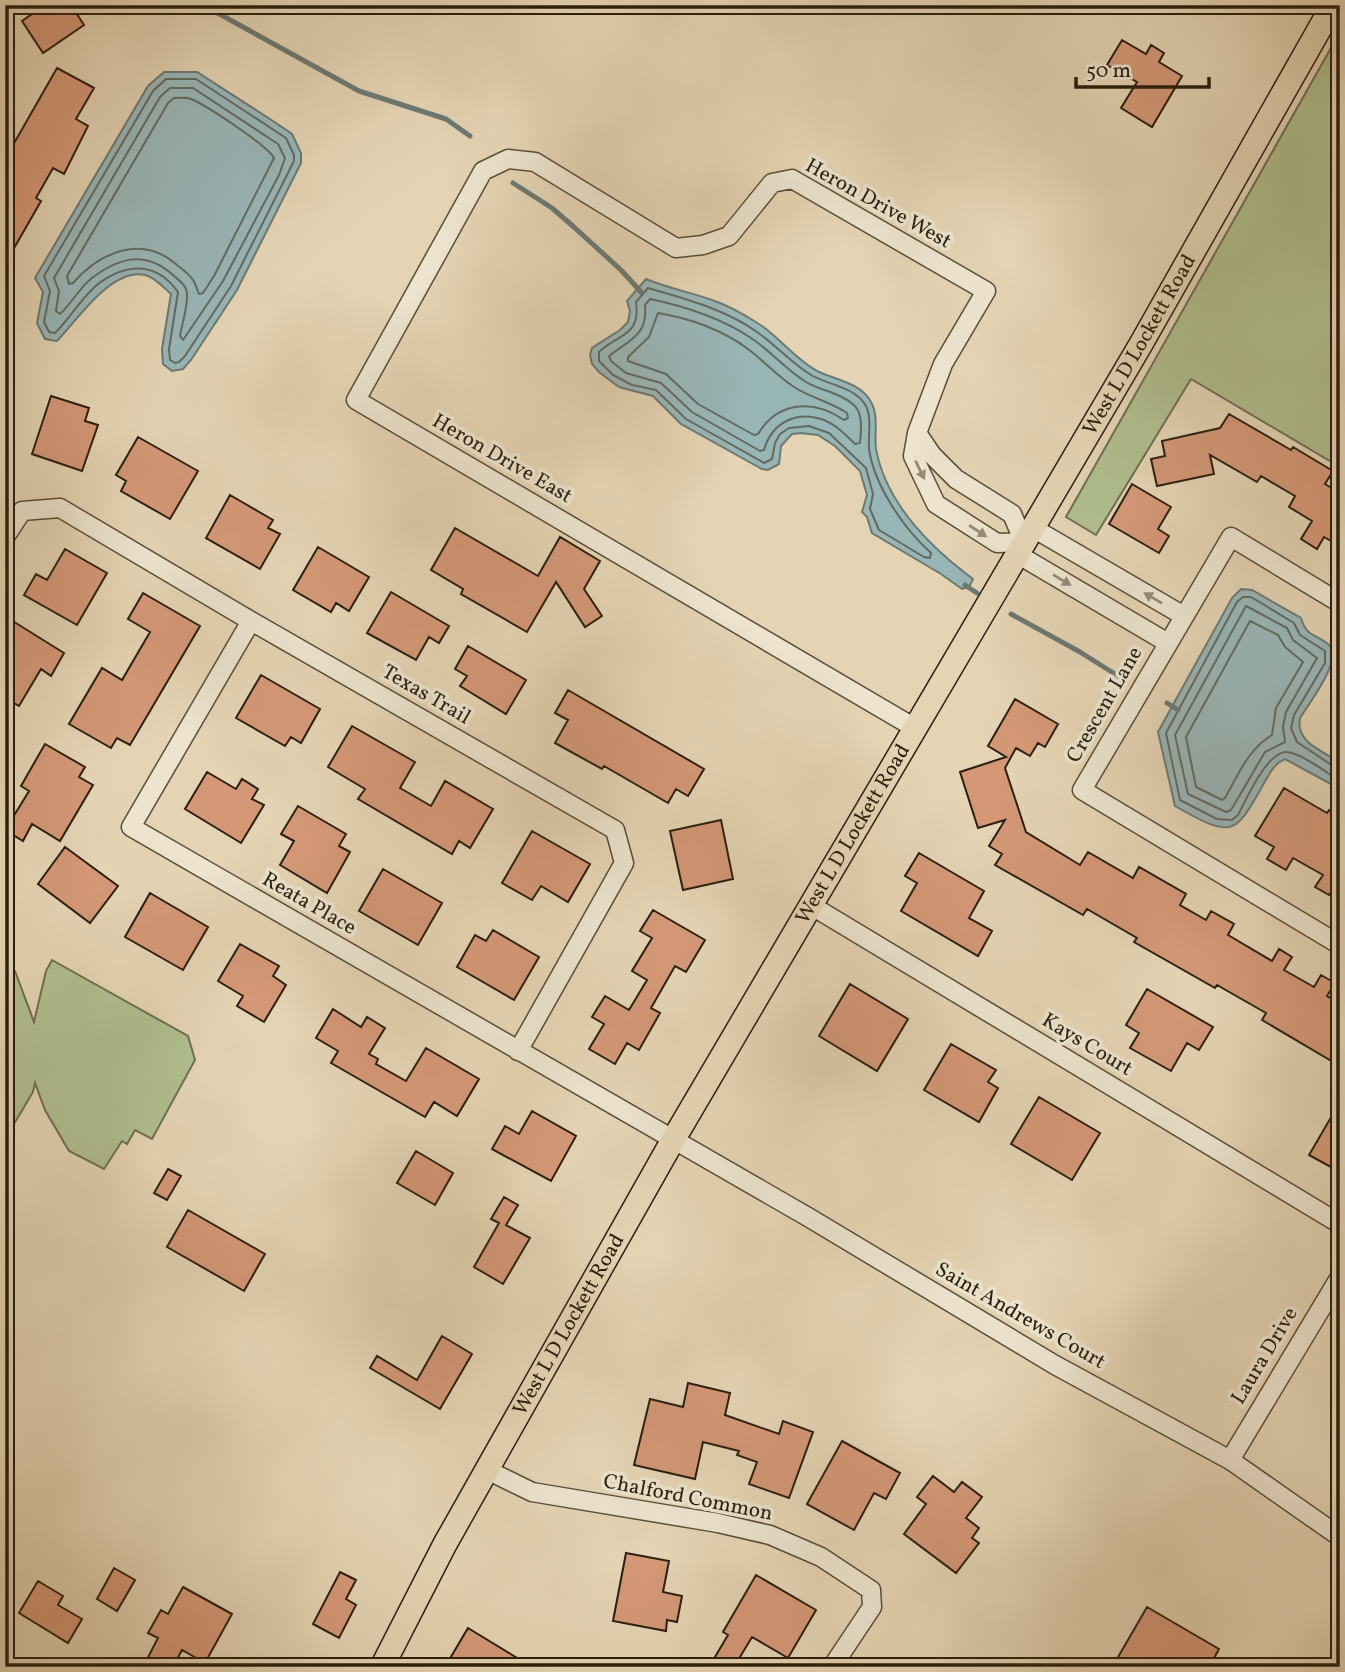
<svg xmlns="http://www.w3.org/2000/svg" width="1345" height="1672" viewBox="0 0 1345 1672" font-family="Vollkorn,serif">
	<style>
		.green { fill: #b0be90; stroke: #6e6e4f; stroke-width: 2 }
		.water { fill: #99b6b7; stroke: #6d7973; stroke-width: 2 }
		.lines { fill: none; stroke-linecap: round; stroke-linejoin: round }
		.shore { stroke: #626a62; stroke-width: 2 }
		.stream { stroke: #6d7973; stroke-width: 5 }
		.building { fill: #d49877; stroke: #2b1e0e; stroke-width: 2 }
		.minor-casing { stroke: #594c38; stroke-width: 21 }
		.major-casing { stroke: #2b1e0e; stroke-width: 26 }
		.minor { stroke: #ede3ce; stroke-width: 18 }
		.major { stroke: #e4d4b4; stroke-width: 23 }
		.oneway { fill: #968a78 }
		.labels { text-anchor: middle; dominant-baseline: central; stroke-width: 7; stroke-linejoin: round; paint-order: stroke }
		.street-label { font-size: 21px; fill: #2b1e0e; stroke: #ede3ce }
	</style>
	<rect width="100%" height="100%" fill="#e4d4b4"/>
	<filter id="stains"><feTurbulence type="fractalNoise" baseFrequency=".00286" numOctaves="4"/><feColorMatrix values="0 0 0 0 .2 0 0 0 0 .09 0 0 0 0 .02 0 0 0 .5 -.17"/></filter>
	<radialGradient id="worn" r=".72"><stop offset=".6" stop-color="#630" stop-opacity="0"/><stop offset="1" stop-color="#630" stop-opacity=".3"/></radialGradient>
	<!-- green -->
	<path class="green" d="M1340 32V467L1191 379 1096 535 1066 517Z
		M52 960 188 1036 195 1060 152 1139 135 1130 127 1144 122 1141 104 1169 69 1151 45 1110 35 1083 33 1092 5 1139V963L15 971 34 1022 46 971Z"/>
	<!-- water -->
	<path class="water" d="M164 72H197L273 121 292 134 301 153V163L237 290 191 360 183 369 172 371 163 364 162 349 171 294C164 288 155 277 145 275 112 267 77 320 57 341L45 339 37 323 43 292 35 278 148 86Z
		M646 279C667 288 690 292 712 300 727 305 745 315 759 324 780 338 795 359 817 371 835 380 860 382 871 402 879 416 874 434 876 449 886 504 930 547 973 579L969 587 962 589 941 574 872 533 867 517 862 512 867 495 860 471 835 446 818 435 801 433 792 434 781 446 779 464 768 470 762 469 681 424 653 396 619 387 599 372 592 364 590 355 592 348 620 330 628 322 630 311 627 301Z
		M1241 589 1252 590 1301 618C1306 636 1315 634 1328 644 1345 658 1309 703 1300 718 1295 742 1322 751 1340 762V789L1285 759C1276 763 1272 769 1267 778 1235 834 1236 841 1175 806L1158 732 1232 598Z"/>
	<g class="lines">
		<!-- shore -->
		<path class="shore" d="M166 79H196L286 138 294 155V161L231 286 185 356 179 362 175 363 170 360 169 349 178 292C156 261 126 263 98 284 82 297 70 318 55 333L49 332 44 322 50 291 44 276 153 91Z
			M170 88H193L278 144 285 158 279 175 223 281 183 340 180 336C182 323 188 307 187 293 186 285 180 281 174 276 147 251 121 256 92 278 80 287 72 303 60 314L56 311 59 291 54 278 160 97Z
			M174 98C180 98 186 97 191 99 206 105 268 146 274 158L214 276 203 293 199 294C197 290 196 284 193 280 189 274 182 269 177 265 142 234 100 252 73 283L69 284 67 276 168 103Z
			M648 288C685 299 725 309 757 332 776 345 791 363 811 375 828 385 856 387 866 406 872 418 868 435 869 449 874 485 904 529 931 553L930 558 924 557 879 530 870 509 873 494 866 468 829 433 809 426 789 428 780 434 775 443 772 459 764 463 686 419 656 390 632 385 613 375 599 361V352C617 334 641 337 636 302Z
			M650 299C684 306 721 318 751 338 771 351 786 370 806 382 821 391 842 393 855 406 863 414 861 433 860 443L855 444C846 435 836 425 824 420 797 410 772 422 764 450L760 451 692 412 661 383 626 373 611 361 609 356C629 340 648 336 645 305Z
			M658 313C689 318 723 330 748 349 764 361 777 376 794 387 811 398 831 402 847 413L848 418 844 420C813 399 778 401 758 434L754 435 698 404 666 374 628 361V357L649 337Z
			M1246 606 1287 628 1293 640 1317 658 1286 712 1283 727 1285 742 1265 752 1231 810 1226 812 1188 794 1175 735Z
			M1250 621 1278 635 1285 647 1303 662 1276 708 1272 735C1249 748 1238 775 1225 798L1222 800 1196 787 1186 737Z
			M1340 767 1333 766 1297 742 1291 728 1294 715 1325 663V651L1300 635 1294 623 1251 597H1243L1237 602 1166 733 1180 800 1217 819 1232 820 1238 815C1246 800 1267 751 1287 752 1301 753 1327 773 1340 781"/>
		<!-- stream -->
		<path class="stream" d="M203 5 359 91 446 119 470 136
			M513 183 552 208 575 228 621 270 641 292
			M965 585 977 593
			M1011 614 1080 652 1126 681
			M1167 703 1178 710"/>
	</g>
	<!-- building -->
	<path class="building" d="M45 5H71L84 25 43 53 22 21Z
		M1122 40 1146 54 1151 45 1164 53 1159 62 1182 76 1152 127 1121 108 1137 82 1107 65Z
		M57 68 94 88 76 119 88 126 64 174 53 168 36 198 41 201 5 264V159Z
		M51 396 89 408 85 421 98 425 82 471 32 454Z
		M1229 414 1291 450 1293 447 1333 471 1325 484 1340 493V546L1324 537 1317 549 1301 539 1312 521 1289 507 1295 496 1261 476 1257 482 1210 455 1214 474 1157 486 1151 459 1165 456 1162 441 1220 428Z
		M138 437 198 471 170 519 121 491 126 481 116 475Z
		M1132 484 1171 507 1158 529 1169 536 1159 553 1109 524Z
		M230 495 273 520 268 528 280 534 260 569 206 538Z
		M455 528 538 576 560 537 600 561 584 589 602 616 585 627 556 582 527 632 461 594 463 589 431 570Z
		M318 547 369 577 349 611 336 603 331 612 293 590Z
		M65 549 107 573 77 625 24 595 36 574 47 580Z
		M391 592 449 626 439 643 429 637 416 660 367 633Z
		M143 593 200 626 130 745 117 738 111 748 69 724 102 668 122 680 150 632 128 619Z
		M11 620 64 653 51 676 41 669 19 706 5 698V629Z
		M468 646 526 680 506 714 460 686 467 676 455 669Z
		M261 675 320 709 301 743 291 737 285 746 236 718Z
		M568 690 704 769 688 796 676 789 668 803 604 766 602 769 555 743 568 720 555 713Z
		M1015 699 1058 724 1045 747 1038 743 1030 756 1016 748 1005 768 1026 832 1080 865 1088 852 1133 878 1139 867 1186 894 1180 905 1206 920 1211 911 1234 924 1228 935 1272 961 1279 949 1292 957 1284 970 1314 987 1321 975 1335 983 1327 996 1340 1003V1066L1262 1020 1266 1013 1217 985 1215 988 1134 942 1137 938 1087 909 1083 915 995 865 1002 854 989 846 1005 820 978 828 960 772 1006 757 988 746Z
		M352 726 415 762 400 788 431 806 445 781 493 809 470 848 459 841 452 854 358 799 365 789 328 767Z
		M45 744 85 767 79 777 93 785 60 841 32 824 23 841 5 830V809L15 814 29 791 21 786Z
		M207 772 236 789 242 779 258 789 252 799 264 805 241 843 185 809Z
		M1284 788 1327 813 1329 810 1340 816V878L1329 895 1315 887 1323 875 1293 858 1286 870 1267 859 1274 847 1255 836Z
		M298 806 346 834 339 846 350 852 327 893 280 865 294 841 281 834Z
		M721 820 733 879 683 890 670 831Z
		M532 831 590 864 568 902 541 886 532 900 502 883Z
		M65 847 118 886 90 923 38 884Z
		M919 853 984 891 969 918 992 931 978 956 901 911 917 883 905 876Z
		M383 869 442 903 418 945 359 911Z
		M150 893 208 927 183 970 125 937Z
		M653 910 705 940 686 972 675 966 651 1008 660 1013 639 1050 627 1043 615 1064 589 1049 604 1024 592 1017 605 996 629 1010 647 980 632 971 652 938 640 931Z
		M493 930 539 957 514 1000 457 967 475 935 486 941Z
		M240 944 279 966 273 976 286 985 264 1022 237 1006 243 996 218 981Z
		M850 984 908 1019 877 1071 819 1036Z
		M1147 989 1213 1027 1199 1050 1187 1043 1171 1071 1130 1048 1139 1033 1126 1025Z
		M333 1009 361 1027 367 1017 385 1028 369 1054 378 1059 376 1064 406 1081 426 1048 479 1079 457 1116 434 1102 425 1117 331 1063 338 1051 316 1038Z
		M951 1044 996 1070 988 1082 998 1088 979 1122 924 1090Z
		M1039 1097 1100 1133 1072 1180 1011 1144Z
		M1340 1102V1172L1309 1155Z
		M532 1111 576 1136 551 1181 492 1149 505 1126 519 1134Z
		M416 1151 453 1173 435 1205 397 1183Z
		M168 1169 181 1176 167 1200 154 1193Z
		M504 1197 518 1205 506 1225 530 1238 503 1284 474 1267 499 1223 491 1219Z
		M188 1210 265 1254 244 1291 167 1247Z
		M442 1336 472 1354 440 1409 370 1368 377 1356 417 1380Z
		M688 1383 730 1393 725 1415 779 1434 783 1421 813 1432 789 1498 749 1484 757 1462 737 1455 739 1451 703 1442 695 1479 634 1465 650 1399 683 1407Z
		M842 1441 900 1473 886 1499 874 1493 854 1530 807 1504Z
		M933 1476 954 1492 962 1482 982 1497 966 1518 979 1528 972 1538 979 1543 956 1573 904 1534 926 1504 917 1497Z
		M626 1553 669 1561 663 1592 682 1596 677 1622 667 1620 666 1631 613 1621Z
		M114 1568 135 1580 117 1611 97 1599Z
		M340 1572 356 1580 346 1599 356 1605 339 1638 313 1624Z
		M756 1575 816 1610 788 1658 752 1637 734 1667H709L728 1635 723 1632Z
		M38 1581 63 1596 58 1605 82 1619 68 1643 19 1613Z
		M183 1587 232 1614 205 1663 182 1650 173 1667H143L158 1638 148 1633 161 1610 168 1614Z
		M1147 1607 1219 1649 1209 1667H1130L1117 1659Z
		M468 1628 532 1667H445Z"/>
	<g class="lines">
		<!-- minor casing -->
		<g class="minor-casing">
			<path id="minor" d="M1033 528 1184 616
				M5 537 22 511 60 508 251 621 615 830 624 863 518 1051
				M1017 554 1168 643
				M1340 603 1231 537 1082 790 1340 945
				M251 621 131 827 808 1217 1055 1365 1230 1460 1340 1537
				M915 728 356 400 483 171 508 159 535 162 676 248 703 245 729 236 772 183 792 179 986 291 943 364 917 433 913 456 936 504 997 543 1024 542 1012 514 956 479 932 455 917 433
				M812 906 1340 1224
				M1230 1460 1340 1277
				M487 1470 532 1492 718 1523 770 1535 821 1557 871 1590 872 1607 832 1667"/>
		</g>
		<!-- major casing -->
		<g class="major-casing">
			<g id="major">
				<path id="s1" d="M382 1667 445 1544 673 1140 1141 344 1333 5"/>
			</g>
		</g>
		<!-- minor -->
		<use href="#minor" class="minor"/>
		<!-- major -->
		<use href="#major" class="major"/>
	</g>
	<!-- one-way arrows -->
	<defs><path id="oneway-solid" d="M-6-.8H1V-3.2L6.5 0L1 3.2V.8H-6Z" transform="scale(1.75)"/></defs>
	<g class="oneway">
		<use href="#oneway-solid" transform="translate(920 470) rotate(64)"/>
		<use href="#oneway-solid" transform="translate(978 531) rotate(33)"/>
		<use href="#oneway-solid" transform="translate(1062 580) rotate(31)"/>
		<use href="#oneway-solid" transform="translate(1153 598) rotate(-150)"/>
	</g>
	<g class="labels">
		<!-- street labels -->
		<g class="street-label">
			<text transform="translate(878 204) rotate(29)">Heron Drive West</text>
			<text stroke="none"><textPath href="#s1" startOffset="1524">West L D Lockett Road</textPath></text>
			<text transform="translate(502 459) rotate(30)">Heron Drive East</text>
			<text transform="translate(426 695) rotate(30)">Texas Trail</text>
			<text transform="translate(1105 705) rotate(-60)">Crescent Lane</text>
			<text stroke="none"><textPath href="#s1" startOffset="957">West L D Lockett Road</textPath></text>
			<text transform="translate(309 904) rotate(30)">Reata Place</text>
			<text transform="translate(1087 1045) rotate(31)">Kays Court</text>
			<text transform="translate(1020 1316) rotate(30)">Saint Andrews Court</text>
			<text stroke="none"><textPath href="#s1" startOffset="390">West L D Lockett Road</textPath></text>
			<text transform="translate(1265 1356) rotate(-59)">Laura Drive</text>
			<text transform="translate(688 1498) rotate(11)">Chalford Common</text>
		</g>
	</g>
	<!-- margin -->
	<rect width="1345" height="1672" fill="none" stroke="#e4d4b4" stroke-width="28"/>
	<rect x="7" y="7" width="1331" height="1658" fill="none" stroke="#2b1e0e" stroke-width="3.5"/>
	<rect x="14" y="14" width="1317" height="1644" fill="none" stroke="#2b1e0e" stroke-width="2"/>
	<!-- scale -->
	<path d="M1076 77v10h133v-10" fill="none" stroke="#2b1e0e" stroke-width="3.5"/>
	<text x="1086" y="77" font-size="21" fill="#2b1e0e" stroke="#ede3ce" stroke-width="5" paint-order="stroke">50 m</text>
	<rect width="100%" height="100%" filter="url(#stains)"/>
	<rect width="100%" height="100%" fill="url(#worn)"/>
</svg>
